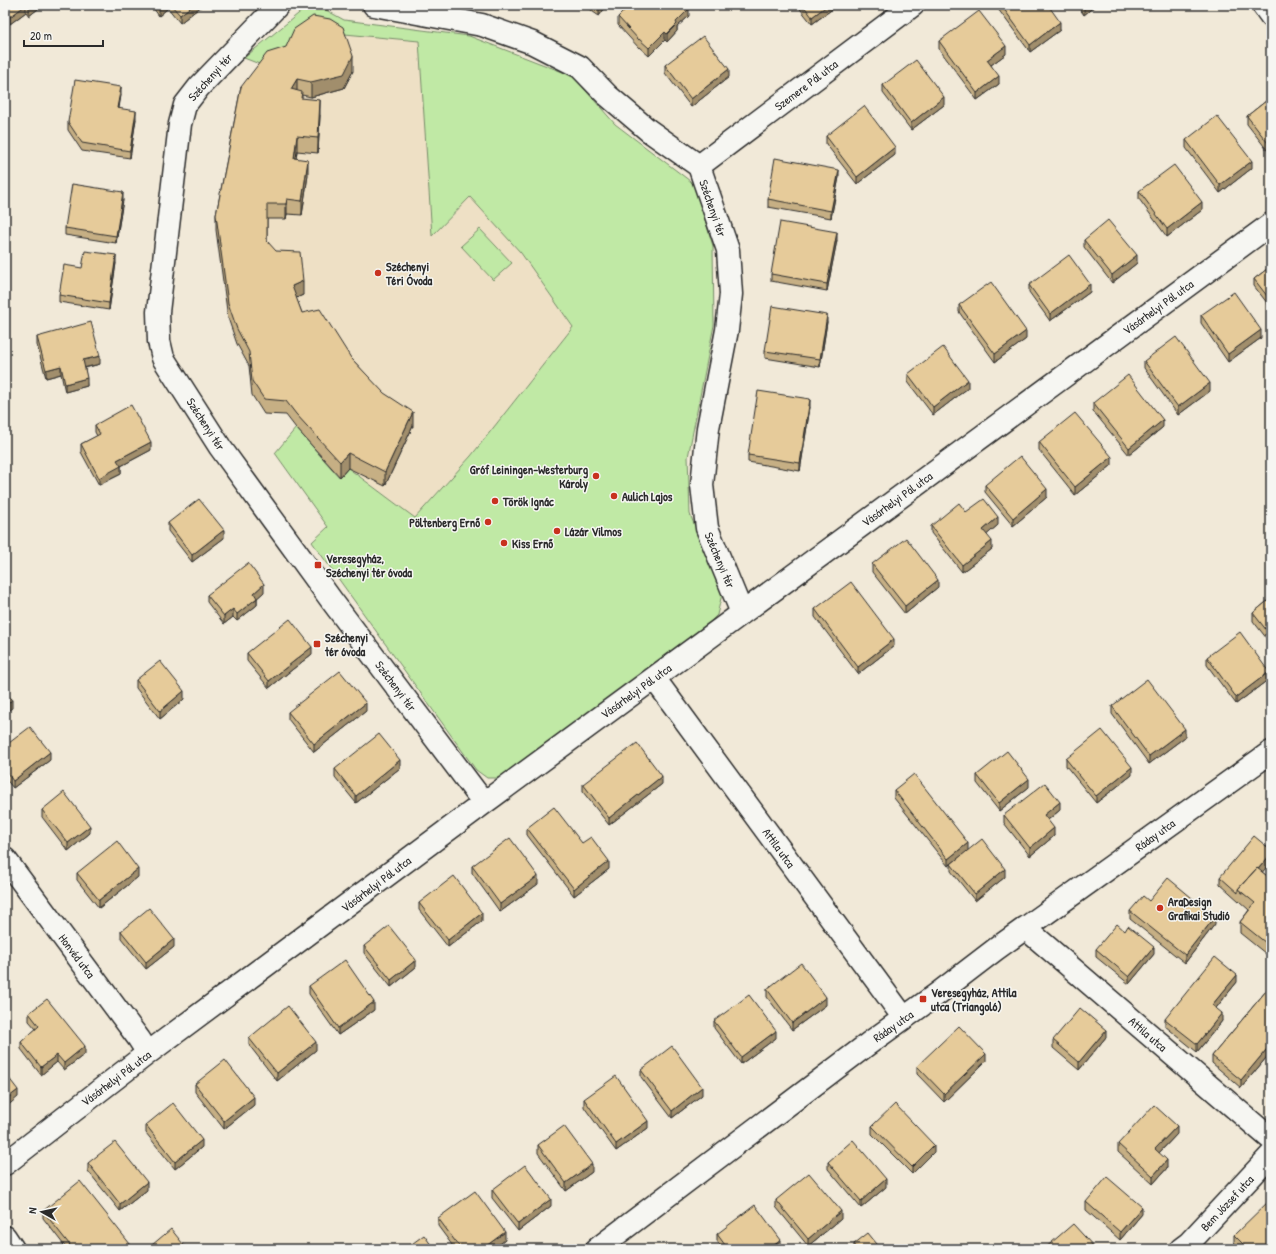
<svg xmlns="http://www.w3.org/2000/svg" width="1276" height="1254" viewBox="0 0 1276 1254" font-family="'Patrick Hand',sans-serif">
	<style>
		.built { fill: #eee0c5 }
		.green { fill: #c0e9a5; stroke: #768a68 }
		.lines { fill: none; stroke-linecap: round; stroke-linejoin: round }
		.minor-casing { stroke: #2b2b2b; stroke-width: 25 }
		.minor { stroke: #f6f6f2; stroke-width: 22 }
		.wall { fill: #c6af84; stroke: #2b2b2b }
		.shaded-wall { fill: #a18e6c; stroke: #2b2b2b }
		.building { fill: #e6cb9a; stroke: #2b2b2b }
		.poi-dot { fill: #c8321e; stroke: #f6f6f2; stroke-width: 1.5 }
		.labels { text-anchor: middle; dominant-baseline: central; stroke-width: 3; stroke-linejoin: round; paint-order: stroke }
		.street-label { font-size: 12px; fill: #2b2b2b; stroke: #f6f6f2 }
		.poi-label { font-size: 12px; font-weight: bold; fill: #2b2b2b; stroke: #f6f6f2; text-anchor: start }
	</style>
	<rect width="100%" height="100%" fill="#f1e9d8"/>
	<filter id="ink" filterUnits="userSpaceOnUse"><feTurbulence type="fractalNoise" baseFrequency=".025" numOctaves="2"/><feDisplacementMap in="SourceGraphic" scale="8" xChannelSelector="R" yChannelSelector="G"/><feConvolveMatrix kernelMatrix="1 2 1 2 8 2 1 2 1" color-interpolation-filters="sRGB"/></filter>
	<g filter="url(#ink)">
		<!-- built -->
		<path class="built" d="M313 31 419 41 432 236 470 196 521 253 573 327 471 456 415 518 349 468 340 477 296 428 286 415 264 414 252 395 249 366 237 344 228 318 216 230 241 102Z"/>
		<!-- green -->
		<path class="green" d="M309 5H317L344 20 469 36 573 76 615 124 694 184 713 246 714 325 688 457 690 514 722 594 717 615 700 632 502 778H487L476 770 312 542 328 527 275 453 296 428 339 477 348 468 415 518 471 456 573 327 521 253 470 197 432 236 419 41 313 31 267 67 244 58Z
			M480 229 512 263 493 280 461 246Z"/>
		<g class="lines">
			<!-- minor casing -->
			<g class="minor-casing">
				<path id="minor" d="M278 5 199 87 185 105 180 124 158 312 159 341 163 358 220 447 332 601 484 803
					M374 5 482 25 533 43 580 67 607 95 648 130 699 166 728 250 731 294 727 330 708 428 702 485 707 528 742 613
					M1263 5 1271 16
					M699 166 913 5
					M654 678 904 1018
					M5 859 139 1039 148 1053
					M1025 928 1271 1139
					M5 1164 148 1053 484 803 1271 224
					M5 1237 13 1249
					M597 1249 868 1044 936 995 996 949 1271 752
					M1181 1249 1189 1243 1271 1155"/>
			</g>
			<!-- minor -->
			<use href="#minor" class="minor"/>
		</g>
		<!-- wall -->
		<path class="wall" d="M5 5H43L29 16 26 12 10 24 5 18Z
			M151 5H203L180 23 168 8 159 16Z
			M583 5H607L599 16Z
			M797 5H838L812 24Z
			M998 5H1048L1060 30 1030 52 998 9Z
			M1077 5H1096L1084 15Z
			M689 16 677 27V31L667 42 665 40 649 56 639 47V48L618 25V17Z
			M939 41 1006 54 991 65 999 84 977 100 939 49Z
			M665 65 729 77 691 107 665 73Z
			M353 71 344 88 311 97 302 95V98L320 115 318 153 297 151 296 158 308 175 302 215 287 214 286 219H267V241L303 295 296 298 302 313 351 358 413 426 385 486 348 468 340 477 296 428 286 415 264 414 252 395 249 366 237 344 228 318 216 230V215L241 87Z
			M883 85 944 105 911 130 883 93Z
			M121 95 119 108 136 119 130 158 82 151 68 130V122Z
			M1271 97V155L1247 124V116Z
			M826 136 895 155 857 184 826 144Z
			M1186 140 1252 168 1220 193 1186 148Z
			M839 177 831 218 768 207V199Z
			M1139 191 1202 210 1167 237 1139 199Z
			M123 200 116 243 65 235V228Z
			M837 240 827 291 771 281V274Z
			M1084 240 1137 263 1112 283 1084 247Z
			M116 263 109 310 59 302V295Z
			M1271 266V308L1254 286V279Z
			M1029 285 1090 292 1050 321 1029 292Z
			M959 305 1026 339 995 362 959 312Z
			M1201 315 1261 338 1228 362 1201 323Z
			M827 322 820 367 765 358V351Z
			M37 337 100 364 85 368 87 386 65 392 61 374 46 378 37 345Z
			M1144 361 1210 391 1178 415 1144 368Z
			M908 374 968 388 933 415 908 382Z
			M1093 403 1163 427 1129 455 1093 411Z
			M810 407 800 471 748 462V455Z
			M95 425 151 450 121 466V474L99 485 81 452V444L97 436 95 432Z
			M1039 442 1112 465 1075 495 1039 450Z
			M985 485 1047 497 1013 526 985 492Z
			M966 512 998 525 986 535 992 549 962 572 931 533V526Z
			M168 523 224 538 192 562 168 531Z
			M872 564 938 587 905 614 872 572Z
			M264 592 257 598V605L237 621 233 617 224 624 207 602V595Z
			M1271 598V644L1253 621V613Z
			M815 609 894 646 858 674 815 617Z
			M247 653 312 654 269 688 247 661Z
			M1207 657 1269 679 1236 704 1207 665Z
			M136 680 184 699 160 719 136 688Z
			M1112 706 1185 737 1149 764 1112 714Z
			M366 711 314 752 288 719V712Z
			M5 746 50 760 13 788 5 778Z
			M1066 759 1132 775 1096 803 1066 766Z
			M400 768 356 803 335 777V769Z
			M977 775 1029 787 999 811 977 783Z
			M583 784H662L609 825 583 792Z
			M894 790 968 850 1005 877 975 901 951 871V864L948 866 894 798Z
			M42 810 90 833 68 851 42 817Z
			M1060 810 1048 820 1054 836 1030 856 1004 823V815Z
			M527 828 582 843 609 869 574 896 527 835Z
			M1271 850V862L1262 872 1271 879V958L1240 933V922L1249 910 1220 884V877Z
			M472 866 538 884 500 912 472 873Z
			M77 873 138 877 99 908 77 880Z
			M1149 901 1215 924 1185 963 1130 919V911Z
			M419 903 482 921 448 947 419 910Z
			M121 931 174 947 146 969 121 938Z
			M364 946 416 967 391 987 364 953Z
			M1096 949 1154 954 1129 984 1096 957Z
			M1237 982 1216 1008 1222 1021 1197 1052 1165 1026V1019Z
			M1271 985V1052L1241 1088 1212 1063V1056Z
			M309 986 374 1010 338 1035 309 994Z
			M767 989 826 1005 792 1030 767 997Z
			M29 1013 85 1054 64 1070 57 1062 41 1075 21 1049V1042L36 1029 29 1021Z
			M714 1021 776 1038 741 1064 714 1028Z
			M1106 1037 1079 1070 1053 1048V1040Z
			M249 1038 316 1050 277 1081 249 1045Z
			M986 1061 944 1102 917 1074V1066Z
			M641 1070 702 1095 672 1118 641 1077Z
			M1271 1070V1082L1269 1080V1072Z
			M195 1084 254 1105 224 1129 195 1092Z
			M584 1099 648 1128 616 1151 584 1107Z
			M146 1125 202 1147 175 1169 146 1133Z
			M872 1126 934 1152 912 1174 872 1134Z
			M1177 1134 1159 1153 1167 1168 1153 1184 1118 1152V1144Z
			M538 1145 592 1172 566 1191 538 1153Z
			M828 1162 886 1187 861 1208 828 1169Z
			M88 1163 147 1190 120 1211 88 1171Z
			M492 1190 551 1206 518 1231 492 1198Z
			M776 1200 841 1219 808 1246 776 1207Z
			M1086 1202 1142 1214 1120 1240 1086 1210Z
			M43 1211 134 1249H67L43 1218Z
			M438 1218 505 1240 493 1249H455L438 1226Z
			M717 1234 781 1248 780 1249H723L717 1241Z
			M1234 1235 1271 1249H1241L1234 1242Z
			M854 1244 881 1249H855L854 1248Z
			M152 1245 187 1249H152Z"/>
		<!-- shaded-wall -->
		<path class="shaded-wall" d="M26 5V12L10 24V17Z
			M34 5H43L29 16V8Z
			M163 5H168V8L159 16V8Z
			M193 5H203L180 23V15Z
			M602 5H607L599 16V8Z
			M828 5H838L812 24V17Z
			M1087 5H1096L1084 15V7Z
			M689 9V16L677 27V31L667 42V34L676 22Z
			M1060 22V30L1030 52V45Z
			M665 32V40L649 56V48Z
			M1006 46V54L987 68V60Z
			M353 56V71L344 88 311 97V82Z
			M729 69V77L691 107V99Z
			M999 76V84L977 100V93Z
			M297 79V93L291 89Z
			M121 87V95L117 116V108Z
			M944 97V105L911 130V123Z
			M320 100V115L318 153V138Z
			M136 111V119L130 158V151Z
			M297 136V151L294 172V158Z
			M895 147V155L857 184V177Z
			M308 160V175L302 215V201Z
			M1252 161V168L1220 193V185Z
			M839 170V177L831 218V211Z
			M123 192V200L116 243V236Z
			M287 199V214L286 219V204Z
			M1202 202V210L1167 237V229Z
			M837 232V240L827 291V284Z
			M116 255V263L109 310V303Z
			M1137 255V263L1112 283V275Z
			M303 281V295L292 300V286Z
			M1090 284V292L1050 321V314Z
			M827 315V322L820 367V359Z
			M1261 330V338L1228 362V354Z
			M1026 331V339L995 362V354Z
			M100 356V364L83 368V360Z
			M61 366V374L46 378V370Z
			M87 378V386L65 392V384Z
			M968 380V388L933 415V407Z
			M1210 383V391L1178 415V407Z
			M810 399V407L800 471V463Z
			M413 412V426L385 486V472Z
			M1163 420V427L1129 455V448Z
			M151 442V450L121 466V474L99 485V478L117 460Z
			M348 453V468L340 477V462Z
			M1112 457V465L1075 495V487Z
			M1047 489V497L1013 526V518Z
			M998 517V525L983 538V530Z
			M224 530V538L192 562V555Z
			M992 541V549L962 572V565Z
			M938 580V587L905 614V606Z
			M264 584V592L254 601V593Z
			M257 598V605L237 621V614Z
			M233 609V617L224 624V616Z
			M894 639V646L858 674V667Z
			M312 647V654L269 688V681Z
			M1269 672V679L1236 704V697Z
			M184 691V699L160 719V711Z
			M12 700V708L5 713V706Z
			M366 703V711L314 752V744Z
			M1185 729V737L1149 764V756Z
			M50 752V760L13 788V781Z
			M400 760V768L356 803V796Z
			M1132 767V775L1096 803V796Z
			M662 776V784L609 825V818Z
			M1029 779V787L999 811V803Z
			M1060 802V810L1044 823V815Z
			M90 826V833L68 851V843Z
			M1054 828V836L1030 856V848Z
			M968 843V851L948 866V859Z
			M1271 854V862L1244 894 1240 891Z
			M609 861V869L574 896V889Z
			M138 869V877L99 908V900Z
			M1005 869V877L975 901V894Z
			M538 876V884L500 912V904Z
			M482 913V921L448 947V940Z
			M1215 917V924L1185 963V955Z
			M174 939V947L146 969V962Z
			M1154 947V954L1129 984V977Z
			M416 960V967L391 987V980Z
			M1237 975V982L1212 1013V1005Z
			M826 997V1005L792 1030V1023Z
			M374 1002V1010L338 1035V1028Z
			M1222 1013V1021L1197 1052V1044Z
			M1106 1030V1037L1079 1070V1062Z
			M776 1031V1038L741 1064V1057Z
			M1271 1033V1040L1267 1038Z
			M316 1042V1050L277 1081V1073Z
			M1271 1044V1052L1241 1088V1080Z
			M85 1046V1054L64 1070V1063Z
			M986 1054V1061L944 1102V1094Z
			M57 1055V1062L41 1075V1067Z
			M702 1087V1095L672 1118V1111Z
			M18 1090V1097L5 1108V1100Z
			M254 1097V1105L224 1129V1121Z
			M648 1121V1128L616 1151V1144Z
			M1177 1126V1134L1155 1157V1149Z
			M202 1140V1147L175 1169V1162Z
			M934 1145V1152L912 1174V1167Z
			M1167 1160V1168L1153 1184V1176Z
			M592 1164V1172L566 1191V1183Z
			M886 1179V1187L861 1208V1201Z
			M147 1182V1190L120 1211V1204Z
			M551 1199V1206L518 1231V1224Z
			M1142 1207V1214L1120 1240V1232Z
			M841 1211V1219L808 1246V1239Z
			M505 1232V1240L493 1249H482Z
			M781 1240V1248L780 1249H769Z"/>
		<!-- building -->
		<path class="building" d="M5 5H26L10 17 5 10Z
			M26 5H34L29 8Z
			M156 5H163L159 8Z
			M171 5H193L180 15Z
			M594 5H602L599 8Z
			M630 5H685L689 9 676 22 677 24 667 34 665 32 649 48 639 39V40L618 17Z
			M803 5H828L812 17Z
			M1001 5H1048L1060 22 1030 45Z
			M979 11 1006 46 987 60 999 76 977 93 939 41Z
			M313 16 330 19 343 27 353 56 344 74 311 82 297 79 291 89 302 92 301 98 320 100 318 138 297 136 294 158 308 160 302 201 287 199 286 204H267V241L276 251 300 252 303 281 292 286 302 313 320 309 351 358 384 393 413 412 385 472 348 453 340 462 296 414 286 401 264 399 252 381 249 352 237 329 228 303 216 215 241 87 267 53 286 47 294 29Z
			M703 36 729 69 691 99 665 65Z
			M916 60 944 97 911 123 883 85Z
			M75 80 121 87 117 108 136 111 130 151 82 143 68 122Z
			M1271 97V147L1247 116Z
			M864 106 895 147 857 177 826 136Z
			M1217 116 1252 161 1220 185 1186 140Z
			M775 158 839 170 831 211 768 199Z
			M1174 165 1202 202 1167 229 1139 191Z
			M72 184 123 192 116 236 65 228Z
			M1108 220 1137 255 1112 275 1084 240Z
			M780 222 837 232 827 284 771 274Z
			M85 251 116 255 109 303 59 295 64 265 82 268Z
			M1069 255 1090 284 1050 314 1029 285Z
			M1271 266V301L1254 279Z
			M991 282 1026 331 995 354 959 305Z
			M1234 292 1261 330 1228 354 1201 315Z
			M772 306 827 315 820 359 765 351Z
			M91 322 100 356 83 360 87 378 65 384 61 366 46 370 37 337Z
			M1176 337 1210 383 1178 407 1144 361Z
			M943 347 968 380 933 407 908 374Z
			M1128 375 1163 420 1129 448 1093 403Z
			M758 391 810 399 800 463 748 455Z
			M131 405 151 442 117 460 121 466 99 478 81 444 100 434 95 425Z
			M1075 413 1112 457 1075 487 1039 442Z
			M1020 456 1047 489 1013 518 985 485Z
			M199 499 224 530 192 555 168 523Z
			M984 499 998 517 983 530 992 541 962 565 931 526 959 503 966 512Z
			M906 538 938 580 905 606 872 564Z
			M248 563 264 584 254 593 257 598 237 614 233 609 224 616 207 595Z
			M851 582 894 639 858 667 815 609Z
			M1271 598V636L1253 613Z
			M290 619 312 647 269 681 247 653Z
			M1240 632 1269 672 1236 697 1207 657Z
			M160 661 184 691 160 711 136 680Z
			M340 671 366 703 314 744 288 712Z
			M1147 679 1185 729 1149 756 1112 706Z
			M5 691 12 700 5 706Z
			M30 727 50 752 13 781 5 770V746Z
			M1102 730 1132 767 1096 796 1066 759Z
			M379 734 400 760 356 796 335 769Z
			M637 743 662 776 609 818 583 784Z
			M1007 751 1029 779 999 803 977 775Z
			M914 774 968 843 948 859 894 790Z
			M1045 783 1060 802 1044 815 1054 828 1030 848 1004 815Z
			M64 792 90 826 68 843 42 810Z
			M554 807 582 843 591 837 609 861 574 889 527 828Z
			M1254 836 1271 850V854L1258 869 1257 868 1238 889V893L1220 877Z
			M510 838 538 876 500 904 472 866Z
			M982 839 1005 869 975 894 951 864Z
			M117 841 138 869 99 900 77 873Z
			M1257 868 1271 879V947L1240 922 1255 903 1238 889Z
			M454 876 482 913 448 940 419 903Z
			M1168 878 1215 917 1185 955 1130 911 1143 896 1149 901Z
			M149 908 174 939 146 962 121 931Z
			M1117 924 1125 931 1128 926 1154 947 1129 977 1096 949Z
			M389 926 416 960 391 980 364 946Z
			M1215 957 1237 975 1212 1005 1222 1013 1197 1044 1165 1019Z
			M345 960 374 1002 338 1028 309 986Z
			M801 963 826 997 792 1023 767 989Z
			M1271 985V1033L1267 1038 1271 1041V1044L1241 1080 1212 1056Z
			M749 995 776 1031 741 1057 714 1021Z
			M47 999 85 1046 64 1063 57 1055 41 1067 21 1042 39 1026 29 1013Z
			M288 1006 316 1042 277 1073 249 1038Z
			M1080 1008 1106 1030 1079 1062 1053 1040Z
			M959 1026 986 1054 944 1094 917 1066Z
			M672 1046 702 1087 672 1111 641 1070Z
			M225 1060 254 1097 224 1121 195 1084Z
			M5 1073 18 1090 5 1100Z
			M616 1076 648 1121 616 1144 584 1099Z
			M173 1103 202 1140 175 1162 146 1125Z
			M895 1104 934 1145 912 1167 872 1126Z
			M1154 1105 1177 1126 1155 1149 1167 1160 1153 1176 1118 1144Z
			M564 1126 592 1164 566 1183 538 1145Z
			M853 1140 886 1179 861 1201 828 1162Z
			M115 1142 147 1182 120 1204 88 1163Z
			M525 1165 551 1199 518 1224 492 1190Z
			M809 1173 841 1211 808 1239 776 1200Z
			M1107 1177 1142 1207 1120 1232 1086 1202Z
			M80 1181 134 1249H73L43 1211Z
			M475 1191 505 1232 482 1249H461L438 1218Z
			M1271 1199V1249H1248L1234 1235Z
			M755 1205 781 1240 769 1249H728L717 1234Z
			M1073 1224 1096 1249H1044Z
			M171 1229 187 1249H155L152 1245Z
			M868 1233 881 1249H858L854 1244Z
			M424 1235 434 1249H405Z
			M699 1244 703 1249H693Z"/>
	</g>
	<!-- markers -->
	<g class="poi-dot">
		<circle cx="378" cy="273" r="4"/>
		<circle cx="596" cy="476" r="4"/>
		<circle cx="614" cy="496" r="4"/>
		<circle cx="495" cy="501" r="4"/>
		<circle cx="488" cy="522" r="4"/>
		<circle cx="557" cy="531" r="4"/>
		<circle cx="504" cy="543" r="4"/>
		<rect x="314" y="561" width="8" height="8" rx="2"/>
		<rect x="313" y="640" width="8" height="8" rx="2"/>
		<circle cx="1160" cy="908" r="4"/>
		<rect x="919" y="995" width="8" height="8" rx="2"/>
	</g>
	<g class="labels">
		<!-- street labels -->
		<g class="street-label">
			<text transform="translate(210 77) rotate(-48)">Széchenyi tér</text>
			<text transform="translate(806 85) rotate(-37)">Szemere Pál utca</text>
			<text transform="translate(713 208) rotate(71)">Széchenyi tér</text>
			<text transform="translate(1158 307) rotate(-36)">Vásárhelyi Pál utca</text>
			<text transform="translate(206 424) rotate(57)">Széchenyi tér</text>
			<text transform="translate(897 499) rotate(-36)">Vásárhelyi Pál utca</text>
			<text transform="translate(720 560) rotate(67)">Széchenyi tér</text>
			<text transform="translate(396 686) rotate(53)">Széchenyi tér</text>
			<text transform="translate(636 691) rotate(-36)">Vásárhelyi Pál utca</text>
			<text transform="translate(1155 835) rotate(-36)">Ráday utca</text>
			<text transform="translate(779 848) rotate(54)">Attila utca</text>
			<text transform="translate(376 884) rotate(-37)">Vásárhelyi Pál utca</text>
			<text transform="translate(77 956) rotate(53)">Honvéd utca</text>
			<text transform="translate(893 1026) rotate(-35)">Ráday utca</text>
			<text transform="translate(1148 1034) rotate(41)">Attila utca</text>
			<text transform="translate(116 1078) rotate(-37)">Vásárhelyi Pál utca</text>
			<text transform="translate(1227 1203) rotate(-47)">Bem József utca</text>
		</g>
		<!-- poi labels -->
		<g class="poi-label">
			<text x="386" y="266">Széchenyi<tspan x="386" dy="14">Téri Óvoda</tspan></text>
			<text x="588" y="469" text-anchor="end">Gróf Leiningen-Westerburg<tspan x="588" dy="14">Károly</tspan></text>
			<text x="622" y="496">Aulich Lajos</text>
			<text x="503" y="501">Török Ignác</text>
			<text x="480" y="522" text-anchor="end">Pöltenberg Ernő</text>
			<text x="565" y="531">Lázár Vilmos</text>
			<text x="512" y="543">Kiss Ernő</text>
			<text x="326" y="558">Veresegyház,<tspan x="326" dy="14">Széchenyi tér óvoda</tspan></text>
			<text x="325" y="637">Széchenyi<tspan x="325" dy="14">tér óvoda</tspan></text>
			<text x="1168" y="901">AraDesign<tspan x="1168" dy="14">Grafikai Studió</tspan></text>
			<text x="931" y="992">Veresegyház, Attila<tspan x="931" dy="14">utca (Triangoló)</tspan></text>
		</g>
	</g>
	<!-- margin -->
	<rect width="1276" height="1254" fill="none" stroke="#f6f6f2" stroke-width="20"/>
	<rect x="10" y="10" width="1256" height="1234" fill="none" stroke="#2b2b2b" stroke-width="1.5" filter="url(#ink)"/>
	<!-- north arrow -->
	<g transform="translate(42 1212) rotate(278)" stroke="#f6f6f2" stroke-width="3" paint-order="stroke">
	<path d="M0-3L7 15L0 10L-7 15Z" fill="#2b2b2b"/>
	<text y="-6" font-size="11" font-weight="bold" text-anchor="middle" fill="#2b2b2b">N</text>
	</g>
	<!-- scale -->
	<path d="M24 40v6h79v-6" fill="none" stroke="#2b2b2b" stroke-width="2"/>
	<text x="30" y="40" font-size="12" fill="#2b2b2b" stroke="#f6f6f2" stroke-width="3" paint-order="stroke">20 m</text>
</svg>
